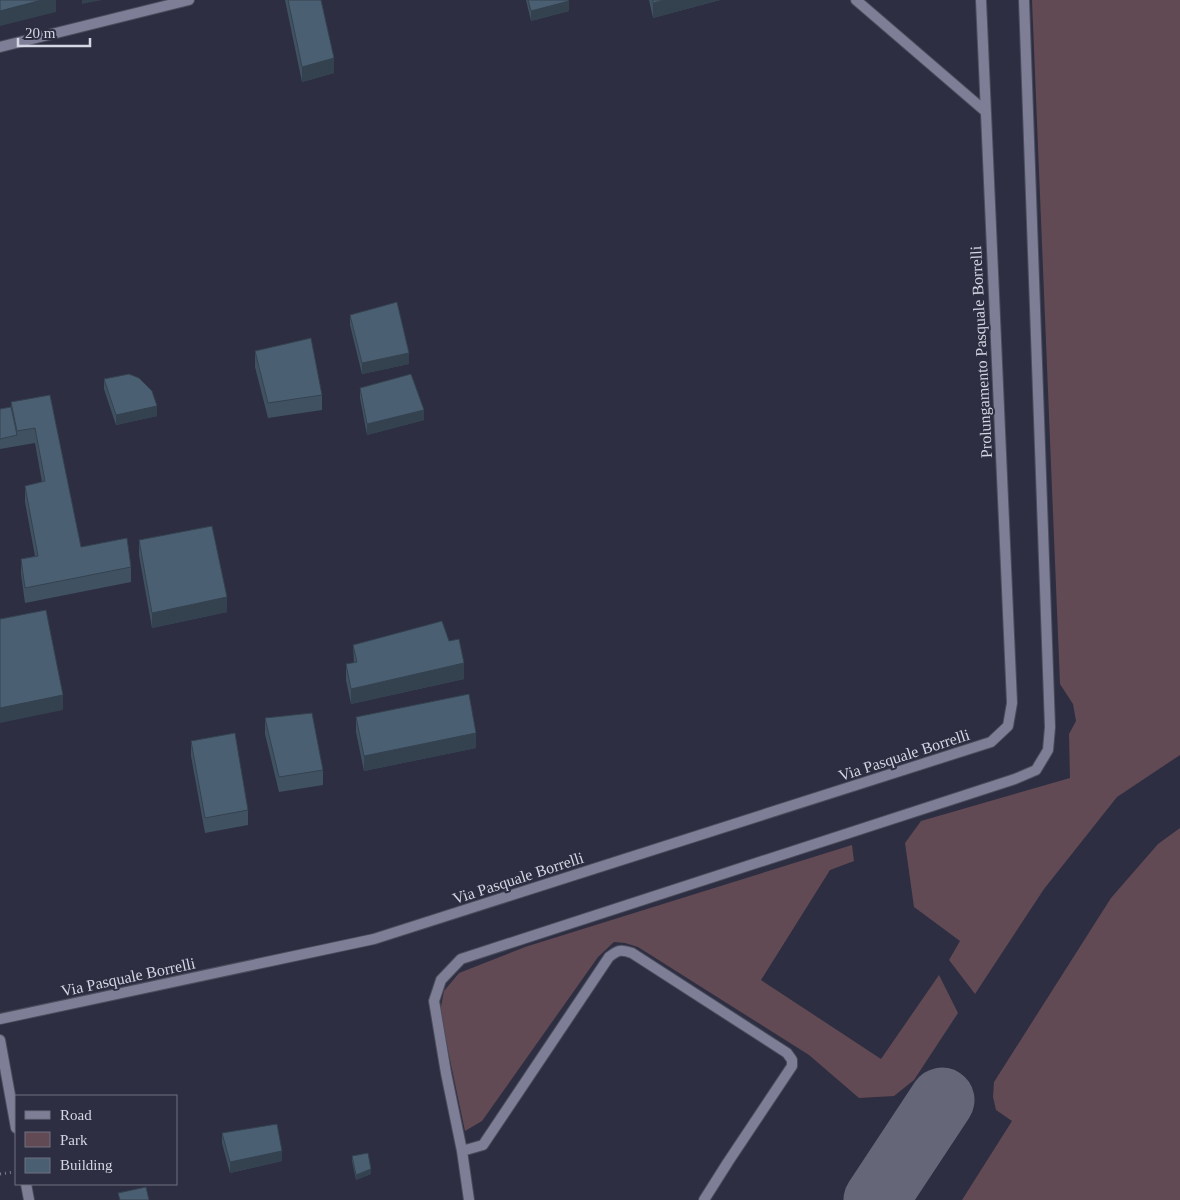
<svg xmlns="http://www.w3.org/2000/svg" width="1180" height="1200" viewBox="0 0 1180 1200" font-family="Georgia,serif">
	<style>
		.green { fill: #624a54 }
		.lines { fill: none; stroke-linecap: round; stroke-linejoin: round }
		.taxiway { stroke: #656677; stroke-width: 65 }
		.service-casing { stroke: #4b4c5c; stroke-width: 12 }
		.minor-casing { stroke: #4b4c5c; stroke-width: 12 }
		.path { stroke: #7a7b8b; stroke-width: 3; stroke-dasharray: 1 4; stroke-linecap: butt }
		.service { stroke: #7e7f97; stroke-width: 10 }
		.minor { stroke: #7e7f97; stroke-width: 10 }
		.wall { fill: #405262 }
		.shaded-wall { fill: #344250 }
		.building { fill: #4b5f72; stroke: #344250 }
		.labels { text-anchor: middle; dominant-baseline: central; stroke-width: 4; stroke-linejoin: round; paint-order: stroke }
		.street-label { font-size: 16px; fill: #d5d6e3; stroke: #2d2e41 }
	</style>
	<rect width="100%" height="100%" fill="#2d2e41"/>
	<!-- green -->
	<path class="green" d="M1032 0H1180V755L1117 797 1044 889 975 994 949 960 960 941 914 907 905 843 921 821 1070 778 1069 734 1076 721 1073 704 1060 684Z
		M1180 828V1200H962L1012 1121 996 1110 993 1097 994 1082 1111 898 1158 844Z
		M852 845 854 861 830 870 761 980 881 1059 939 975 958 1013 914 1080 894 1096 859 1098 809 1055 638 947 625 943 614 942 598 957 482 1121 465 1131 440 1012 444 991 459 973 525 947Z"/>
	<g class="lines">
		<!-- taxiway -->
		<path class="taxiway" d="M876 1200 942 1100"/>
		<!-- service casing -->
		<g class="service-casing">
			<path id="service" d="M462 1151 483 1145 609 957C618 950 621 949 632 953L787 1053 792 1060V1066L728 1162 704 1200
				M469 1200 462 1151 446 1073 434 1001 441 980 461 959 1015 779 1036 770 1048 750 1050 727 1024 0"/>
		</g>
		<!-- minor casing -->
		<g class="minor-casing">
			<path id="minor" d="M856 0 985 111
				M0 47 189 0
				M0 1019 374 939 991 742 1008 726 1012 703 981 0
				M0 1040 16 1128
				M26 1184 29 1200"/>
		</g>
		<!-- path -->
		<path class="path" d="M0 1174 14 1172"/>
		<!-- service -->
		<use href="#service" class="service"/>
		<!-- minor -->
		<use href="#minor" class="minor"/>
	</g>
	<!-- wall -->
	<path class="wall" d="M285 0H321L334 73 302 82Z
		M526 0H568L569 11 531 21Z
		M649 0H720L653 18Z
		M350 315 409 364 362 374 350 325Z
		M255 351 322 395V410L268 418 255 367Z
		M104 379 157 416 116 425 104 389Z
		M360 388 424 420 367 435 360 398Z
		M50 395 81 547 131 567V582L25 603 21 574V559L35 556 25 502V486L42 482 35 443 0 449V409L11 407V402Z
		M139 540 227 612 152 628 139 555Z
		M449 641 464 679 351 704 346 680V664L354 663 353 645Z
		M356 717 476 748 364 771 356 732Z
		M265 718 323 770V785L279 792 265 734Z
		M191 741 248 810V825L205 833 191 756Z
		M222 1133 282 1161 230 1173 222 1143Z
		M352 1156 371 1174 356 1180 352 1161Z"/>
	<!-- shaded-wall -->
	<path class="shaded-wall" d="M42 0H56V12L0 26V11Z
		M82 0H102L82 4Z
		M664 0H720L653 18V3Z
		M569 1V11L531 21V11Z
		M334 58V73L302 82V67Z
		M409 353V364L362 374V363Z
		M157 406V416L116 425V415Z
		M424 410V420L367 435V424Z
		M227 597V612L152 628V613Z
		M464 663V679L351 704V689Z
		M63 695V710L0 723V708Z
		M476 733V748L364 771V756Z
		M282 1151V1161L230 1173V1162Z
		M371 1169V1174L356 1180V1175Z"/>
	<!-- building -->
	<path class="building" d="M0 0H42L0 11Z
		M288 0H321L334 58 302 67Z
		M528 0H568L569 1 531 11Z
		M653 0H664L653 3Z
		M397 302 409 353 362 363 350 315Z
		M311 338 322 395 268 403 255 351Z
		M129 374 139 378 152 391 157 406 116 415 104 379Z
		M411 374 424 410 367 424 360 388Z
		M50 395 81 547 127 538 131 567 25 588 21 559 38 556 25 486 45 481 35 428 17 431 11 402Z
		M11 407 17 435 0 439V409Z
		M212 526 227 597 152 613 139 540Z
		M46 610 63 695 0 708V619Z
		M442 621 449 641 459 639 464 663 351 689 346 664 357 662 353 645Z
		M469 694 476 733 364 756 356 717Z
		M312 713 323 770 279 777 265 718Z
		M235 733 248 810 205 818 191 741Z
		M277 1124 282 1151 230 1162 222 1133Z
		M368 1153 371 1169 356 1175 352 1156Z
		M146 1187 149 1200H120L118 1193Z"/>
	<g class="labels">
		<!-- street labels -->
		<g class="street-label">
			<text transform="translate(981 352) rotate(-93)">Prolungamento Pasquale Borrelli</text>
			<text transform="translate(904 755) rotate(-18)">Via Pasquale Borrelli</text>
			<text transform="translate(518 878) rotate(-18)">Via Pasquale Borrelli</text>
			<text transform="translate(128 977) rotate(-12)">Via Pasquale Borrelli</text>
		</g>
	</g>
	<!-- legend -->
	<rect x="15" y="1095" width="162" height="90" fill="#2d2e41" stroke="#707182"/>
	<rect x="25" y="1111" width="25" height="8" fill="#7e7f97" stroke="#707182"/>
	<text x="60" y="1120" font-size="15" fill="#d5d6e3">Road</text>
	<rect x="25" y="1132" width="25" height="15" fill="#624a54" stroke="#707182"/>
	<text x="60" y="1145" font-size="15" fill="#d5d6e3">Park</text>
	<rect x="25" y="1158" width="25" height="15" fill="#4b5f72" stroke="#707182"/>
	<text x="60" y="1170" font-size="15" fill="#d5d6e3">Building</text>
	<!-- scale -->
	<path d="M18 38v8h72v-8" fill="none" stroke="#d5d6e3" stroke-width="2.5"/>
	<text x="25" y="38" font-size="15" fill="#d5d6e3" stroke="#2d2e41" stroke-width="4" paint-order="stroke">20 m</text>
</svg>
